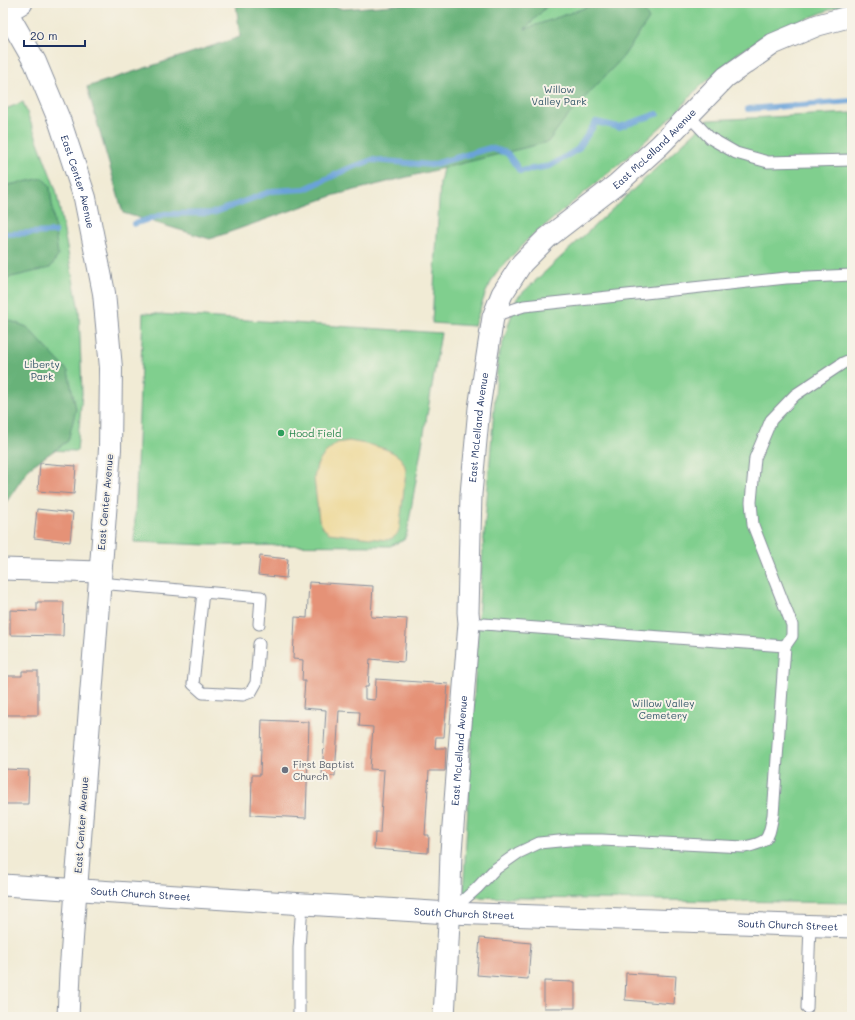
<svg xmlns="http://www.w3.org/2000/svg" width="855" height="1020" viewBox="0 0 855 1020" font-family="Mali,sans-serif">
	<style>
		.green { fill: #80cf8e; stroke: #4e7f76 }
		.forest { fill: #68b279; stroke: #42706c }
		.sand { fill: #eeda9e; stroke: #84847e }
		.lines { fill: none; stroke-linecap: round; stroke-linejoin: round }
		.stream { stroke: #6aa3d9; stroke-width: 6 }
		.building { fill: #e59277 }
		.lane-casing { stroke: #868d9a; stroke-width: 13 }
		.street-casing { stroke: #868d9a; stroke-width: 23 }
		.secondary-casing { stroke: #868d9a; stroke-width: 24 }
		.lane { stroke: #fff; stroke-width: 11 }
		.street { stroke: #fff; stroke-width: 21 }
		.secondary { stroke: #fff; stroke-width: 22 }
		.leisure-dot { fill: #2e9e5b; stroke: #f7f3e8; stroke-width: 1.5 }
		.worship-dot { fill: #6b7280; stroke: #f7f3e8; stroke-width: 1.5 }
		.labels { text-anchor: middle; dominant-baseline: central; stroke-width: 4; stroke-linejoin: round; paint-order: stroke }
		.park-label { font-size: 10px; fill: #34576a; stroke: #f7f3e8 }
		.street-label { font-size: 10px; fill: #1b2f5e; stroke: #f7f3e8 }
		.leisure-label { font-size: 10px; fill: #27864d; stroke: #f7f3e8; text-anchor: start }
		.worship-label { font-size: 10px; fill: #5b616d; stroke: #f7f3e8; text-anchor: start }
	</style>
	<rect width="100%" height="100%" fill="#f7f3e8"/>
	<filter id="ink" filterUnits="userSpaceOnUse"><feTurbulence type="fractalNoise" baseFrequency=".025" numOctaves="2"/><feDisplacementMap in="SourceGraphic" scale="8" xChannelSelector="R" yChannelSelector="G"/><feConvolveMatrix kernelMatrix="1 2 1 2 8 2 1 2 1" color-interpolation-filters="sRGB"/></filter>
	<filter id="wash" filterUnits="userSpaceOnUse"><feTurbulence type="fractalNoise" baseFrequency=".012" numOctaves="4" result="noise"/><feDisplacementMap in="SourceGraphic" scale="16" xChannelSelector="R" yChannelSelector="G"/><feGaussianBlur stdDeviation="0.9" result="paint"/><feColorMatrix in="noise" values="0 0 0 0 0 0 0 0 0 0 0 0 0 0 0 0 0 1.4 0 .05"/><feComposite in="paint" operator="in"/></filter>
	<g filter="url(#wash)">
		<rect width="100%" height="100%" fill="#f1ebd5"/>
		<!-- green -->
		<path class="green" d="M511 3H852L834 8 771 33 740 52 693 93 679 110 630 155 526 241 496 273 486 292 474 326 432 323 440 183 463 70Z
			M23 102 56 190 79 310 82 394 77 451 3 449V110Z
			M852 113V903L463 897 480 587 498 358 517 298 708 120Z
			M143 313 441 333 407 533 404 540 390 546 208 545 134 542Z"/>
		<!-- forest -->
		<path class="forest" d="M236 3H324L343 9 416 3H550L525 29 598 3H640L649 19 623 57 564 120 548 142 335 195 210 239 123 213 87 87 240 37Z
			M43 178 50 187 58 256 50 268 3 279V186Z
			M3 318 27 327 68 371 76 409 68 441 30 467 3 507Z"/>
		<!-- sand -->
		<path class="sand" d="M349 441C364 444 395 447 403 462 405 465 405 468 406 471L400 524C399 534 396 537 387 540L329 533 324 529 319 520 314 478 317 465 325 453 337 443Z"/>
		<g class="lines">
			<!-- stream -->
			<path class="stream" d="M748 109 852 101
				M134 224 164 214 213 213 272 191 305 189 350 168 372 160 431 165 490 148 507 153 520 171 550 166 578 149 596 122 619 127 657 114
				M3 234 55 232"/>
		</g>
		<g id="blocks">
			<!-- building -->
			<path class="building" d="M40 463 76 466 74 494 38 491Z
				M37 509 73 513 70 542 34 538Z
				M260 556 288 559 286 578 258 575Z
				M309 582 373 586 371 617 407 619 404 662 370 659 368 687H365V699L375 700 376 679 448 684 444 737H436L435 748H446L445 771H429L425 835H429L428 853 374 849 375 833H380L384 770 370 769 373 727 359 726 360 712 339 711 335 776 322 775 326 710 303 708 305 681H302L303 660 293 659 295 617 307 618Z
				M37 602H64L63 636 10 635V610L37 611Z
				M22 671H38V715H3V676H22Z
				M262 720 309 722 306 818 251 815 252 775H260Z
				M3 769 29 770 28 804H3Z
				M480 938 531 943 528 979 477 975Z
				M626 973 676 976 674 1004 625 1000Z
				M544 981 575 982V1008H544Z"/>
		</g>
	</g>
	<g filter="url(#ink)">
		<use href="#blocks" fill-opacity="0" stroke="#868d9a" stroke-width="1"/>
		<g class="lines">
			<!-- lane casing -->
			<g class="lane-casing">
				<path id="lane" d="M688 115 710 138 736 153 768 162 852 160
					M493 316 524 306 786 278 852 275
					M99 583 261 597 259 624
					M203 592 193 684 203 693 243 695 251 692 256 683 259 644
					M469 623 785 646
					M449 913 477 888 494 870 518 853 539 843 569 840H602L744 847C770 842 768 839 773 815L785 646 792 636V625L753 525 751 502 755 458 771 420 795 395 843 363 852 359
					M807 1008 810 925
					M299 1017V948L302 904"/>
			</g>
			<!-- street casing -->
			<g class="street-casing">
				<g id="street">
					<path d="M7 12 22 3"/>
					<path d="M3 569 100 572"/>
					<path id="s1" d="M3 885 449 913 852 927"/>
					<path d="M68 1017 70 973 76 890"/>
					<path id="s2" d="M444 1017 449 923 451 852 469 623 468 612 471 494 479 408 493 317 502 294 522 263 547 238 617 184 660 145 726 77 773 44 818 25 852 16"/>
				</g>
			</g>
			<!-- secondary casing -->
			<g class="secondary-casing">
				<g id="secondary">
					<path id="s3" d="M3 6 35 62 60 122 85 198 104 293 111 368 110 449 76 890"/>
				</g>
			</g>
			<!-- lane -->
			<use href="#lane" class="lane"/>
			<!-- street -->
			<use href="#street" class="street"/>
			<!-- secondary -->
			<use href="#secondary" class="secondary"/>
		</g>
	</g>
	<!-- markers -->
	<circle class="leisure-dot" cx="281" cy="433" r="4"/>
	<circle class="worship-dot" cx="285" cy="770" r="4"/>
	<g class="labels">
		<!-- park labels -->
		<g class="park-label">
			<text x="559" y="89">Willow<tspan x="559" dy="12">Valley Park</tspan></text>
			<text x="42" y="364">Liberty<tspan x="42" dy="12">Park</tspan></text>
			<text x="663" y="703">Willow Valley<tspan x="663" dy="12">Cemetery</tspan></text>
		</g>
		<!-- street labels -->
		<g class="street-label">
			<text stroke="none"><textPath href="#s2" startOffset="939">East McLelland Avenue</textPath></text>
			<text stroke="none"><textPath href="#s3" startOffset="192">East Center Avenue</textPath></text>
			<text stroke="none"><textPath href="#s2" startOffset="591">East McLelland Avenue</textPath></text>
			<text transform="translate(105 502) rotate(-85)">East Center Avenue</text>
			<text stroke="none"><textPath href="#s2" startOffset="267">East McLelland Avenue</textPath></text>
			<text transform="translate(81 825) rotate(-86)">East Center Avenue</text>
			<text stroke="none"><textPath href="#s1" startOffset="138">South Church Street</textPath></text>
			<text stroke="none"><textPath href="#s1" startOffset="462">South Church Street</textPath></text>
			<text stroke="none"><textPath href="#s1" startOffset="786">South Church Street</textPath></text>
		</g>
		<!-- leisure labels -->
		<g class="leisure-label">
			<text x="289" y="433">Hood Field</text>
		</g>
		<!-- worship labels -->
		<g class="worship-label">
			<text x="293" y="764">First Baptist<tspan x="293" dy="12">Church</tspan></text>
		</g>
	</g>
	<!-- margin -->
	<rect width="855" height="1020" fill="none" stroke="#f7f3e8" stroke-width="16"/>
	<!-- scale -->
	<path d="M24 40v6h61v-6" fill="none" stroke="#1b2f5e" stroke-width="2"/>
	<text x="30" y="40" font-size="12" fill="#1b2f5e" stroke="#f7f3e8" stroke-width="3" paint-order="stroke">20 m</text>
</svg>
